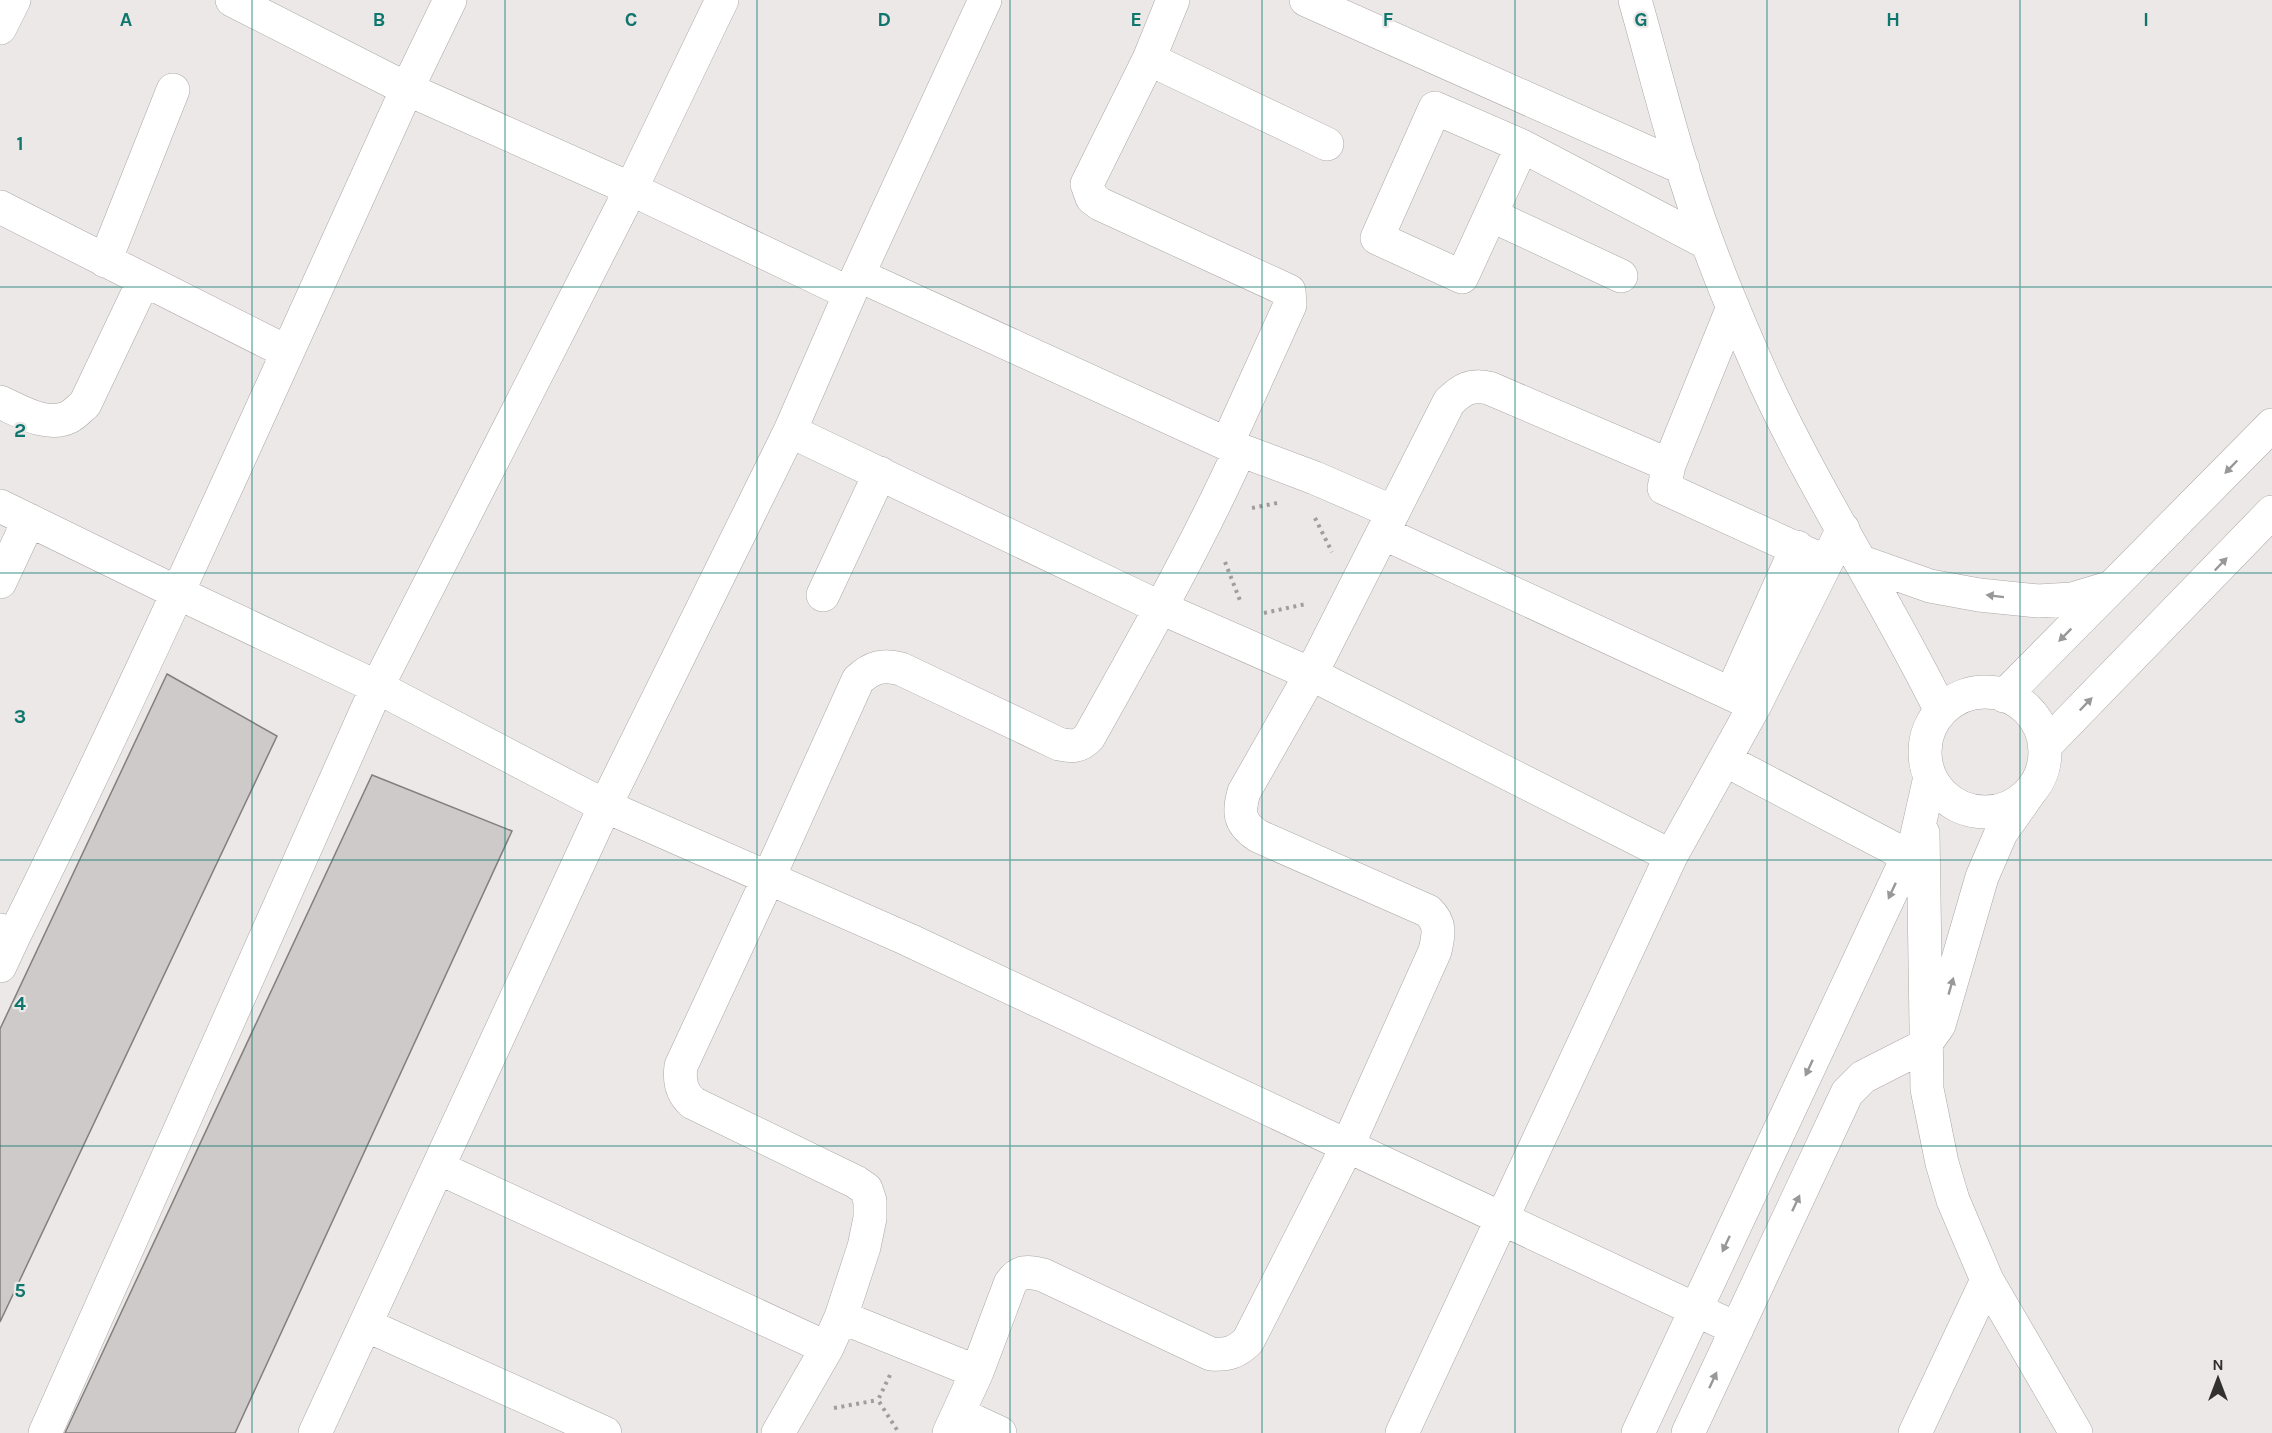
<svg xmlns="http://www.w3.org/2000/svg" width="2272" height="1433" viewBox="0 0 2272 1433" font-family="Karla,sans-serif">
	<style>
		.building { fill: #cecac9; stroke: #837f7e; stroke-width: 1.5 }
		.lines { fill: none; stroke-linecap: round; stroke-linejoin: round }
		.minor-casing { stroke: #aba7a6; stroke-width: 34 }
		.path { stroke: #a09d9c; stroke-width: 4; stroke-dasharray: 3 4.5; stroke-linecap: butt }
		.minor { stroke: #fff; stroke-width: 33 }
		.oneway { fill: #989898 }
		.grid { fill: none; stroke: #0f766e; stroke-width: 1.5; stroke-opacity: 0.55 }
		.grid-label { font-size: 20px; text-anchor: middle; font-weight: bold; fill: #0f766e; stroke: #ece8e7; stroke-width: 4.5; stroke-linejoin: round; paint-order: stroke }
	</style>
	<rect width="100%" height="100%" fill="#ece8e7"/>
	<!-- building -->
	<path class="building" d="M167 674 277 736 0 1322V1029Z
		M372 775 512 831 235 1433H65Z"/>
	<g class="lines">
		<!-- minor casing -->
		<g class="minor-casing">
			<path id="minor" d="M232 0 407 89 631 189 849 293
				M1173 0 1149 59 1087 184 1092 198 1100 204 1289 291 1290 305 1227 444
				M1306 0 1683 168
				M1635 0C1658 81 1678 165 1708 244 1725 291 1745 337 1765 382 1817 495 1886 599 1941 711
				M0 28 14 0
				M1149 59 1327 144
				M1522 146 1462 277 1377 238 1435 108 1522 146 1707 243
				M0 207 287 352
				M1491 215 1621 276
				M105 261 173 90
				M858 275 1240 450 1315 478 1393 512
				M1733 307 1669 465 1664 488 1826 562
				M0 402C20 411 47 428 69 417 75 414 80 408 85 404L144 280
				M790 431 1161 608 1311 674 1671 856
				M0 506 178 593 377 687 605 806 909 940 1737 1329
				M1383 533 1755 705
				M1862 562 1930 586 1979 595 2038 601 2072 599 2112 587
				M0 582 29 520
				M823 595 880 473
				M1732 692 1797 547
				M1925 752a60 60 0 1 1 120 0a60 60 0 1 1-120 0Z
				M2004 696 2272 425
				M2045 746 2272 512
				M1725 760 1908 856
				M1923 833 1927 1089 1942 1163 1953 1200 1987 1280 2076 1433
				M0 930 14 936C152 657 278 372 407 89L450 0
				M0 966 14 936
				M439 1168 827 1348
				M841 1317 977 1372 1010 1284C1019 1270 1028 1271 1043 1275L1211 1354C1227 1355 1236 1353 1248 1341L1347 1147 1435 951C1439 934 1441 923 1428 911L1258 836C1239 823 1238 813 1244 792L1311 674 1449 402C1462 389 1471 384 1489 388L1669 465
				M366 1325 605 1433
				M959 1414 1000 1433
				M45 1433 377 687 631 189 722 0
				M315 1433 605 806 790 431 858 275 985 0
				M778 1433 827 1348 841 1317 864 1247 870 1218V1201L866 1189 856 1182 693 1103C681 1093 679 1081 681 1066L768 879 858 680C872 667 883 664 901 669L1059 744C1072 747 1080 747 1089 737 1142 642 1195 549 1240 450
				M949 1433 977 1372
				M1402 1433 1671 856 1755 705 1843 529
				M1638 1433 1916 839 1930 777
				M1688 1433 1847 1093 1863 1077 1924 1046 1939 1025 1982 877 2001 833 2030 792
				M1915 1433 1987 1280"/>
		</g>
		<!-- path -->
		<path class="path" d="M1252 508 1277 503
			M1315 518 1332 552
			M1225 562 1241 603
			M1264 613 1306 604
			M890 1375 878 1400 899 1433
			M834 1408 878 1400"/>
		<!-- minor -->
		<use href="#minor" class="minor"/>
	</g>
	<!-- one-way arrows -->
	<defs><path id="oneway-solid" d="M-6-.8H1V-3.2L6.5 0L1 3.2V.8H-6Z" transform="scale(1.5)"/></defs>
	<g class="oneway">
		<use href="#oneway-solid" transform="translate(2231 467) rotate(134)"/>
		<use href="#oneway-solid" transform="translate(2221 564) rotate(-46)"/>
		<use href="#oneway-solid" transform="translate(1995 596) rotate(-173)"/>
		<use href="#oneway-solid" transform="translate(2065 635) rotate(135)"/>
		<use href="#oneway-solid" transform="translate(2086 704) rotate(-46)"/>
		<use href="#oneway-solid" transform="translate(1892 891) rotate(115)"/>
		<use href="#oneway-solid" transform="translate(1951 986) rotate(-74)"/>
		<use href="#oneway-solid" transform="translate(1809 1068) rotate(115)"/>
		<use href="#oneway-solid" transform="translate(1796 1203) rotate(-65)"/>
		<use href="#oneway-solid" transform="translate(1726 1244) rotate(115)"/>
		<use href="#oneway-solid" transform="translate(1713 1380) rotate(-65)"/>
	</g>
	<!-- grid -->
	<path class="grid" d="M252 0V1433M505 0V1433M757 0V1433M1010 0V1433M1262 0V1433M1515 0V1433M1767 0V1433M2020 0V1433M0 287H2272M0 573H2272M0 860H2272M0 1146H2272"/>
	<g class="grid-label">
		<text x="126" y="26">A</text>
		<text x="379" y="26">B</text>
		<text x="631" y="26">C</text>
		<text x="884" y="26">D</text>
		<text x="1136" y="26">E</text>
		<text x="1388" y="26">F</text>
		<text x="1641" y="26">G</text>
		<text x="1893" y="26">H</text>
		<text x="2146" y="26">I</text>
		<text x="20" y="150">1</text>
		<text x="20" y="437">2</text>
		<text x="20" y="723">3</text>
		<text x="20" y="1010">4</text>
		<text x="20" y="1297">5</text>
	</g>
	<!-- north arrow -->
	<g transform="translate(2218 1379)" stroke="#ece8e7" stroke-width="4.5" paint-order="stroke">
	<path d="M0-4.5L10 22L0 15L-10 22Z" fill="#323130"/>
	<text y="-9" font-size="16" font-weight="bold" text-anchor="middle" fill="#323130">N</text>
	</g>
</svg>
